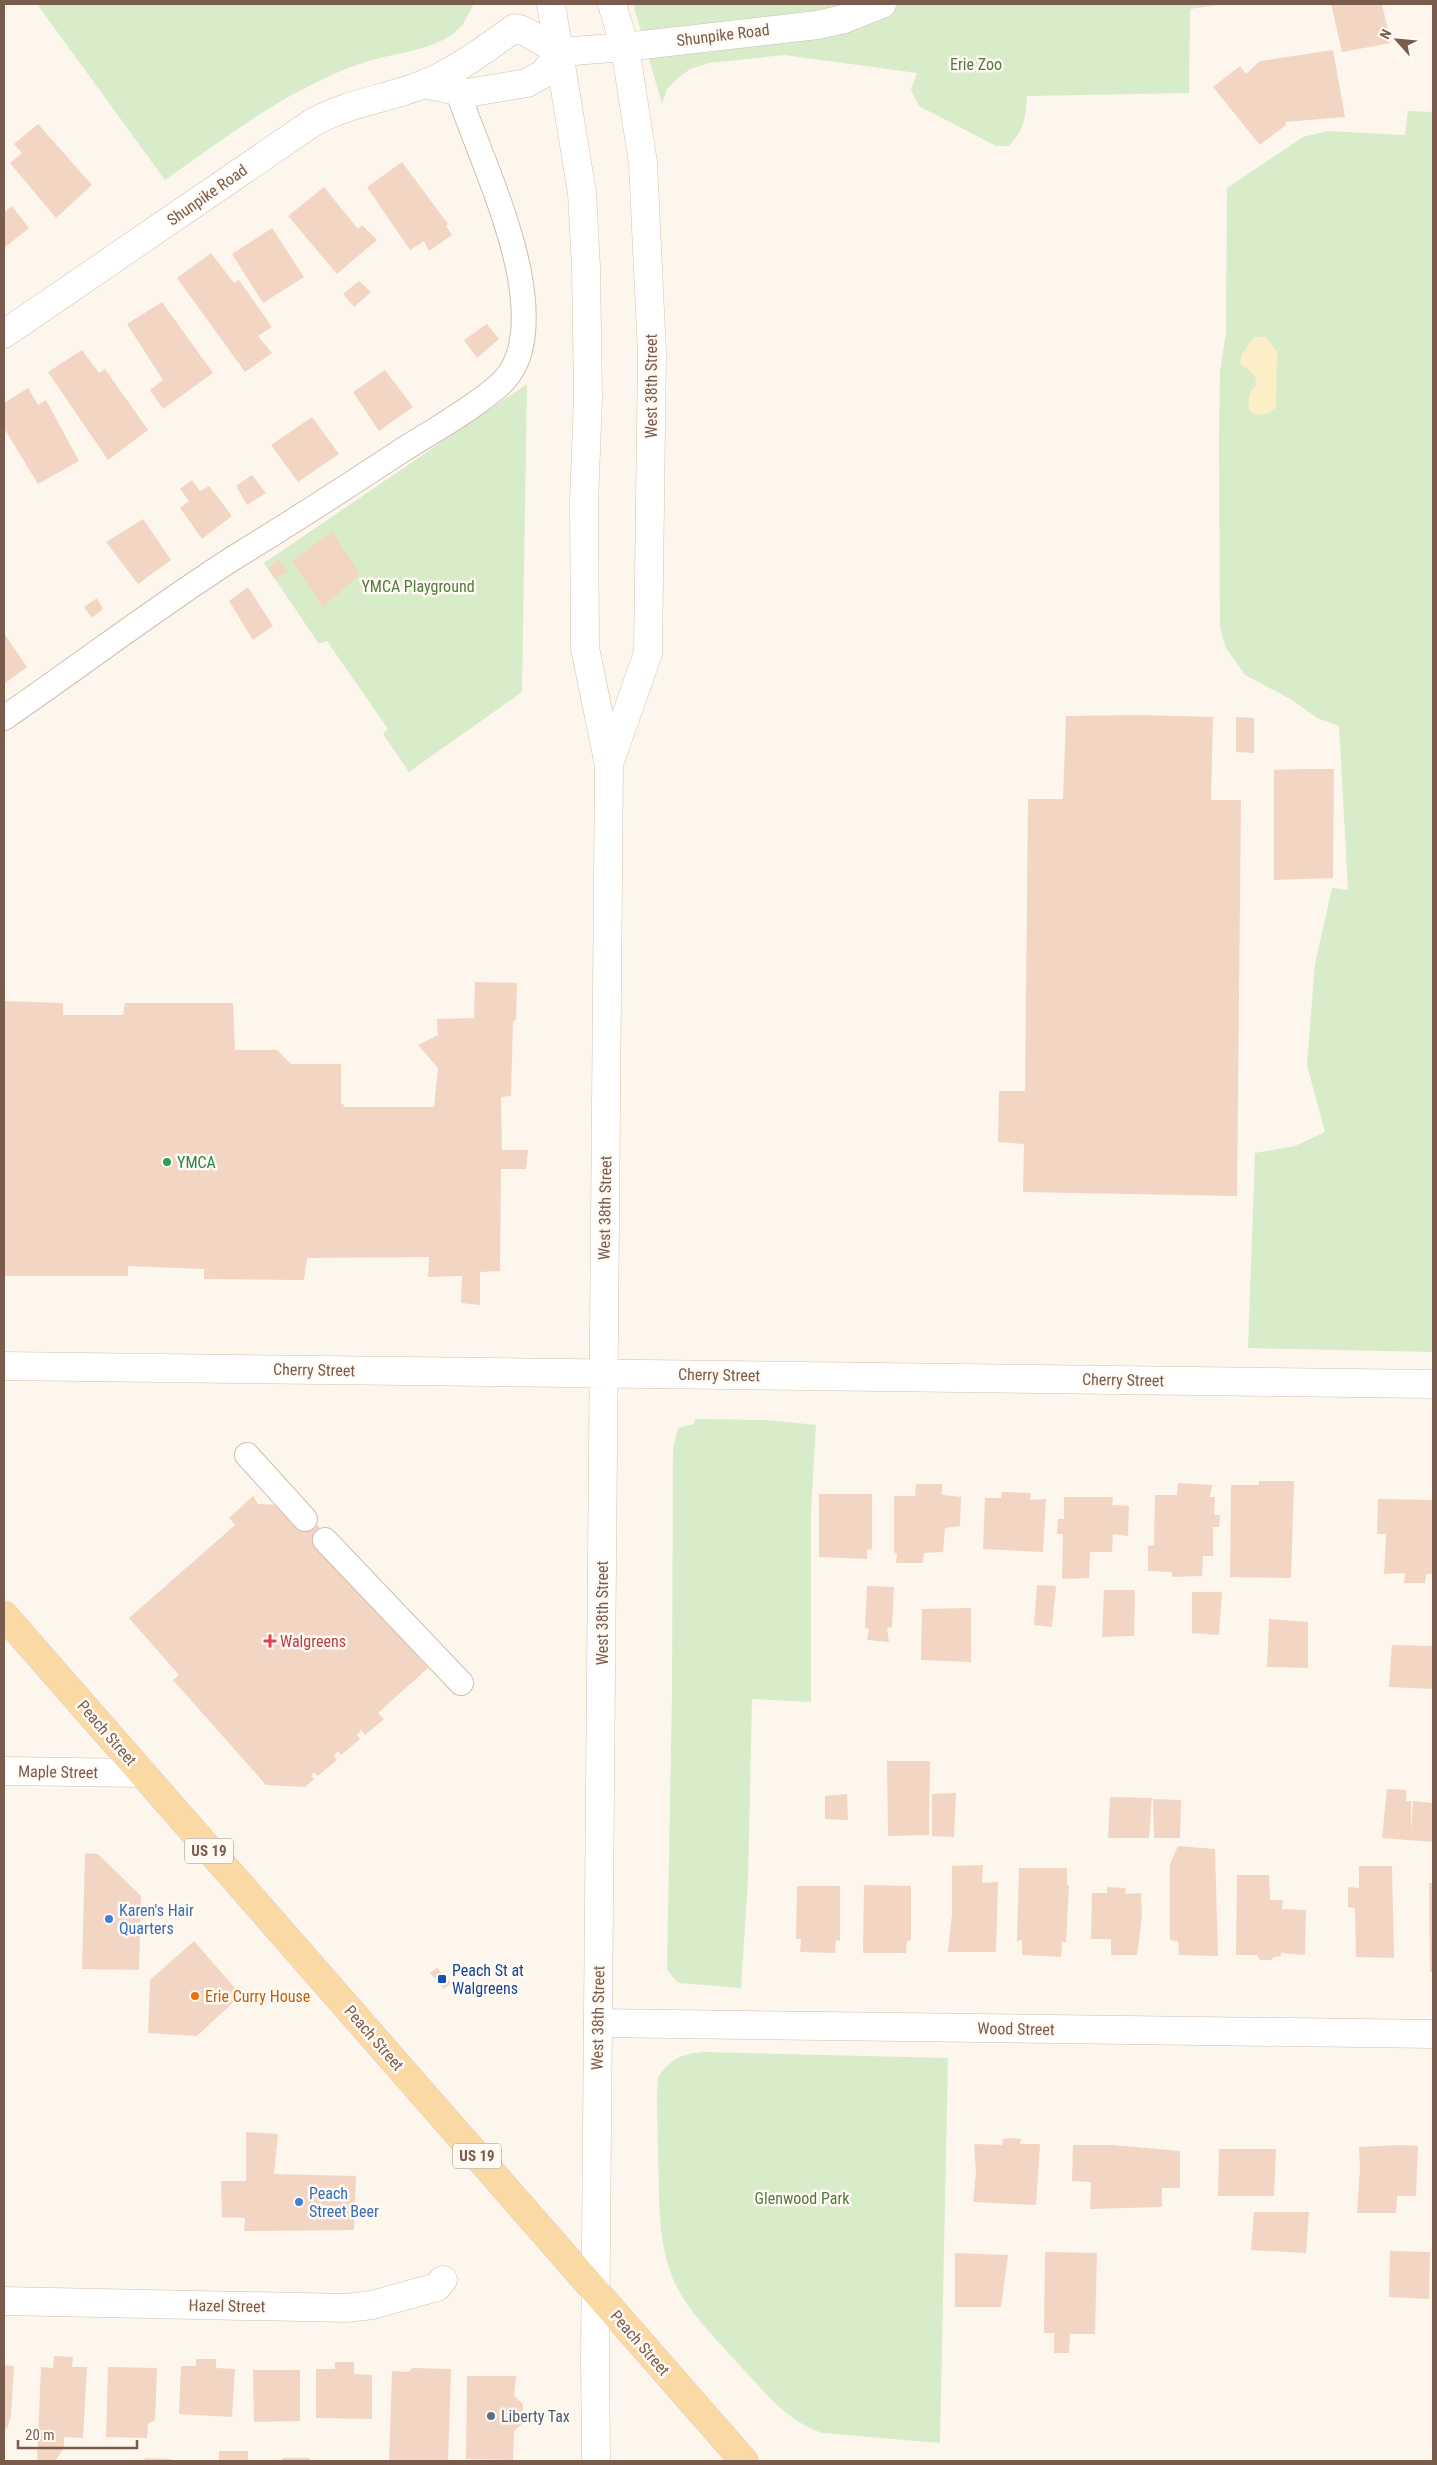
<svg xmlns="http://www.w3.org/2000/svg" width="1437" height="2465" viewBox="0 0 1437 2465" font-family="'Roboto Condensed',sans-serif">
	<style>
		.green { fill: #d8ecc9 }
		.sand { fill: #fcefc7 }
		.building { fill: #f3d5c3 }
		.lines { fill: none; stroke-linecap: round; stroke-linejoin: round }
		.lane-casing { stroke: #d1beb0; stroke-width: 26 }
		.street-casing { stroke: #d1beb0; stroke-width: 29 }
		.secondary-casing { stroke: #d6c0b0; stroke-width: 29 }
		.primary-casing { stroke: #dad1cd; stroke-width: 29 }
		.lane { stroke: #fff; stroke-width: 24 }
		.street { stroke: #fff; stroke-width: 28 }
		.secondary { stroke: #fff; stroke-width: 28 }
		.primary { stroke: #fbd9a5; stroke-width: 28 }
		.leisure-dot { fill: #2e9e5b; stroke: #fffaf3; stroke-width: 2 }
		.health-dot { fill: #e0444e; stroke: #fffaf3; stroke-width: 2 }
		.shop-dot { fill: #3f7fe0; stroke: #fffaf3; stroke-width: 2 }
		.transit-dot { fill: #1a4fb4; stroke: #fffaf3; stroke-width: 2 }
		.food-dot { fill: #e8710a; stroke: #fffaf3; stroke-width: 2 }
		.service-dot { fill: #5c6f8a; stroke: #fffaf3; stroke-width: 2 }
		.labels { text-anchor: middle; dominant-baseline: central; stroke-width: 5; stroke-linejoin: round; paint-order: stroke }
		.shield { fill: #fffaf3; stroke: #a28b7f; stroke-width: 1 }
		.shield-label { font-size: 15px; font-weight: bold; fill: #7a5c4d }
		.street-label { font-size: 16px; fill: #7a5c4d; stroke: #fffaf3 }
		.park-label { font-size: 16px; fill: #537a41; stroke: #fffaf3 }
		.leisure-label { font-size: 16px; fill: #27864d; stroke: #fffaf3; text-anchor: start }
		.health-label { font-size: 16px; fill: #be3a42; stroke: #fffaf3; text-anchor: start }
		.shop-label { font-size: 16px; fill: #366cbe; stroke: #fffaf3; text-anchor: start }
		.transit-label { font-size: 16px; fill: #164399; stroke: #fffaf3; text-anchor: start }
		.food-label { font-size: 16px; fill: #c56008; stroke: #fffaf3; text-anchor: start }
		.service-label { font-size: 16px; fill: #4e5e75; stroke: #fffaf3; text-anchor: start }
	</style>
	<rect width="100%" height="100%" fill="#fdf6ec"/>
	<!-- green -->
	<path class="green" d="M37 4H474C470 10 467 18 463 24 443 50 398 52 368 61 291 86 231 134 165 180Z
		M633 4H1227L1190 9 1189 93 1027 96C1025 119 1025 128 1009 146H996L919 106 911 90 917 73 784 55 709 63 690 69 677 79 667 89 662 104Z
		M1408 111 1433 112V1352L1248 1348 1255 1153 1295 1146 1325 1132 1307 1065 1315 964 1332 888 1348 890 1339 726 1317 718 1292 700 1245 675 1226 648 1220 628 1219 443 1220 372 1226 333 1227 188 1303 137 1327 131 1405 135Z
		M527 384 522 692 409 772 383 734 388 729 327 641 319 644 264 563Z
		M695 1419 767 1420 816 1425 811 1511V1702L752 1699 748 1880 741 1988 678 1983 667 1970 672 1694 673 1448 678 1428 694 1424Z
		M703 2052 948 2058 940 2443 822 2433C788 2421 767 2395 744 2370 721 2344 693 2318 677 2287 656 2247 660 2197 658 2153 658 2128 656 2103 658 2078 669 2059 682 2054 703 2052Z"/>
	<!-- sand -->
	<path class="sand" d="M1254 337H1266L1277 352 1276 407C1267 416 1261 417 1249 411 1248 400 1248 393 1256 385L1255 376 1240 363 1242 354Z"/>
	<!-- building -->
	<path class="building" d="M1331 4H1382L1391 43 1342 52Z
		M1333 50 1345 117 1285 122 1286 125 1260 145 1213 87 1240 66 1246 74 1260 61Z
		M38 124 92 185 56 218 10 163 22 153 14 144Z
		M402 162 448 224 446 226 452 235 429 251 424 241 410 250 367 187Z
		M324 187 358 229 362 225 377 240 337 274 288 216Z
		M12 206 29 228 4 248V212Z
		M272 228 304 277 263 303 232 254Z
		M211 253 234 283 239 280 272 327 258 336 272 353 245 372 177 278Z
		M359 281 371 292 354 307 343 294Z
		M162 302 213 373 163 409 150 390 163 380 127 324Z
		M487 324 499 339 477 358 464 340Z
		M82 350 99 373 105 369 148 430 108 460 48 372Z
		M385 370 413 407 379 431 353 392Z
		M28 388 38 405 46 400 79 461 38 484 4 428V403Z
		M312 417 339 454 298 482 271 445Z
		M252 475 266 493 247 505 236 486Z
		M192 480 200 491 209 486 232 516 202 539 180 508 189 501 180 489Z
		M143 519 171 560 138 584 106 542Z
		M332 532 360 574 323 607 292 561Z
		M279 560 288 571 275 579 268 569Z
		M248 587 273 626 253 640 229 601Z
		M97 598 103 609 92 618 84 607Z
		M4 633 27 667 4 684Z
		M1140 715 1213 717 1211 800H1241L1237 1196 1023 1192 1024 1144 998 1142 999 1091H1025L1028 799H1063L1066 716Z
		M1236 717 1254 718V753L1236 752Z
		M1304 769H1334L1333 878 1274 880V770Z
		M475 982 517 983 516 1020 513 1021 511 1096 501 1097 502 1150H528L526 1169H501L500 1271 480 1272V1305L461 1303 462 1276 428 1277 429 1257 307 1258 304 1280 204 1279V1269L128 1266V1276H4V1001L63 1003V1015H123L125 1003H233L235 1050H277L291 1064H341V1104H344L343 1107H434L438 1068 418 1045 438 1035 437 1019 474 1018Z
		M1259 1481H1294L1291 1578 1230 1577 1231 1485H1259Z
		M1178 1483 1212 1485 1210 1497H1215L1214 1515H1220L1219 1527H1213V1556H1203L1202 1576 1172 1577V1572L1148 1571V1546L1154 1545 1155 1495H1177Z
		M916 1484H942V1495L961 1497 960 1526 945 1528 943 1552 924 1553 923 1563H896L897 1554 894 1552V1496H915Z
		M1002 1492 1031 1493 1030 1500 1046 1499 1043 1552 983 1549 985 1498H1001Z
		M819 1494H872V1549L867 1550V1559L819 1557Z
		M253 1496 258 1504 285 1505 308 1516 329 1537 321 1545 428 1668 378 1713 384 1719 365 1735 361 1730 357 1735 360 1739 341 1755 338 1751 334 1756 337 1760 318 1776 314 1772 311 1776 314 1779 305 1787 266 1785 173 1680 179 1675 129 1618 235 1525 229 1518Z
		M1064 1497H1113L1112 1505 1129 1506 1128 1536 1113 1534 1112 1552H1090L1089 1578 1062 1579 1063 1534H1057L1058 1519H1064Z
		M1378 1499 1433 1500V1574H1426L1425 1583H1404L1405 1573 1384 1574 1386 1538V1534H1377Z
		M1037 1585 1056 1586 1052 1627 1034 1625Z
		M867 1586 894 1587 892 1627 887 1628 889 1642 867 1640 869 1629 865 1628Z
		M1104 1590H1135L1134 1636 1102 1637Z
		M1192 1592H1222L1219 1635 1192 1633Z
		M971 1608V1662L921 1660 922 1609Z
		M1269 1619 1308 1622V1668L1267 1667Z
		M1392 1645 1433 1646V1689L1389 1687Z
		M887 1761H930L929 1835 888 1836Z
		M1387 1789 1406 1790V1801H1411V1832L1413 1801 1433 1803V1842L1382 1838Z
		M956 1793 954 1837 932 1836V1794Z
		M847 1794 848 1820 825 1819V1796Z
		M1110 1797 1152 1798 1149 1838H1108Z
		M1153 1799 1181 1800 1180 1838H1154Z
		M1178 1846 1215 1849 1218 1956 1179 1955 1178 1941 1170 1940V1864Z
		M85 1853 98 1854 141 1896 139 1970 82 1969Z
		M983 1865 982 1883 998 1882 996 1952H948L952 1914V1866Z
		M1359 1866H1392L1394 1958 1356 1957 1355 1908 1348 1907V1887L1359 1888Z
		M1019 1868H1067V1885H1069L1066 1943 1062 1941 1061 1957 1022 1955V1940L1017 1941Z
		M1237 1875H1269L1270 1900H1283L1282 1909 1306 1910 1305 1955 1281 1953V1956L1274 1957 1271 1960H1260L1257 1955H1236Z
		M1429 1883H1433V1972H1430Z
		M864 1885 911 1886V1940L907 1941 906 1953H863Z
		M797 1886H840V1941L836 1940 835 1953 800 1952 801 1939H796Z
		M1107 1887 1126 1888 1125 1894 1141 1893 1142 1917 1137 1955H1111V1939H1091L1092 1893H1107Z
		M194 1941 241 1995 197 2036 148 2033 150 1980Z
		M437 1968 451 1983 444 1989 430 1973Z
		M246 2132 278 2134 274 2174 356 2176 354 2230 244 2231 245 2218 222 2217 221 2181H246Z
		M1013 2138 1021 2139 1020 2144H1040L1036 2205 973 2202 976 2173 974 2144 1002 2145 1003 2139Z
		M1073 2145H1113L1180 2151V2188H1162V2207L1090 2209 1091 2182 1072 2181Z
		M1400 2145 1418 2146 1416 2196H1397L1396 2213H1357L1360 2169 1359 2147Z
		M1219 2149H1276L1274 2196H1218Z
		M1254 2212H1309L1306 2253 1251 2250Z
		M1390 2251 1430 2252 1429 2299 1389 2297Z
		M1045 2252 1097 2253 1095 2334H1070L1069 2353H1054V2333H1044Z
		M955 2253 1008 2255 1001 2307H955Z
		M54 2356 73 2357 72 2367H87L83 2438 64 2437V2448L55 2461H37L41 2367 53 2368Z
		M196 2359H216V2368L235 2369 232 2417 179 2414 181 2366H196Z
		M335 2362H354V2374L372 2375V2419L316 2418V2369H335Z
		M4 2365 14 2366 11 2416 7 2429H4Z
		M108 2367 157 2368 155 2420 148 2424 147 2438 106 2437Z
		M413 2368 451 2369 448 2461H389L392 2371 408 2372Z
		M253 2370H300V2421L254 2422Z
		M467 2376H516L514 2396 523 2404 522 2424 514 2431 513 2460 466 2459Z
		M219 2451H248V2461H219Z
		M145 2458 172 2459V2461H144Z
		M282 2458H310V2461H282Z"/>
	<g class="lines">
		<!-- lane casing -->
		<g class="lane-casing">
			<path id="lane" d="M4 718C80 666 154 609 232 559 289 524 345 488 401 451 433 431 467 412 496 388 506 380 515 367 519 354 541 279 482 164 458 92
				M247 1455 305 1519
				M325 1540 461 1683"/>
		</g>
		<!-- street casing -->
		<g class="street-casing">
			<path id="street" d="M424 84 467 93 527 83 543 74 561 52
				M4 334 312 123C347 103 387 99 424 84 457 71 486 48 515 28L522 30 561 52 625 47 817 25 844 19 882 4
				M4 1771 142 1773
				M598 2023 1433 2034
				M4 2301 346 2308 372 2305 437 2287 443 2280"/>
		</g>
		<!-- secondary casing -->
		<g class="secondary-casing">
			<path id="secondary" d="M551 4 582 193 586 267 588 397 584 502 585 648 609 765 595 2358 596 2461
				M609 764 648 653 652 353 643 163 625 47 612 4
				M4 1366 1433 1384"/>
		</g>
		<!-- primary casing -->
		<g class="primary-casing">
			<path id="primary" d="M4 1615 744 2461"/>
		</g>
		<!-- lane -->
		<use href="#lane" class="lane"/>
		<!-- street -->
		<use href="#street" class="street"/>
		<!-- secondary -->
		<use href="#secondary" class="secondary"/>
		<!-- primary -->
		<use href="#primary" class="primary"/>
	</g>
	<!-- markers -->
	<circle class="leisure-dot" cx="167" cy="1162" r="5"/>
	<path class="health-dot" d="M267.5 1633.5h5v5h5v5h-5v5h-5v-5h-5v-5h5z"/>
	<g class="shop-dot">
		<circle cx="109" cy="1919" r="5"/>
		<circle cx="299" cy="2202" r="5"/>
	</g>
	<rect class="transit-dot" x="437" y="1974" width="10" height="10" rx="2.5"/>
	<circle class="food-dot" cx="195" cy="1996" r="5"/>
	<circle class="service-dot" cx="491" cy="2416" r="5"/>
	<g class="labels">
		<!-- shield labels -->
		<g class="shield">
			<rect x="185" y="1838.5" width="48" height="25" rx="4"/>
			<rect x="453" y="2143.5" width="48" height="25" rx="4"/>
		</g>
		<g class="shield-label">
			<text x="209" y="1851">US 19</text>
			<text x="477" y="2156">US 19</text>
		</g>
		<!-- street labels -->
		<g class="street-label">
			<text transform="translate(723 35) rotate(-7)">Shunpike Road</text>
			<text transform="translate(207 195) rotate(-35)">Shunpike Road</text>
			<text transform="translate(651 386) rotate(-90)">West 38th Street</text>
			<text transform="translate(605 1208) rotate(-89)">West 38th Street</text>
			<text transform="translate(314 1370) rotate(1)">Cherry Street</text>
			<text transform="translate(719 1375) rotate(1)">Cherry Street</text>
			<text transform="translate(1123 1380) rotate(1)">Cherry Street</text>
			<text transform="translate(602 1613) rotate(-90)">West 38th Street</text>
			<text transform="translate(107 1733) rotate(49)">Peach Street</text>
			<text transform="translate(58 1772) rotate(1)">Maple Street</text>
			<text transform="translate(598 2018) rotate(-89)">West 38th Street</text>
			<text transform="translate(1016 2029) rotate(1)">Wood Street</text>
			<text transform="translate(374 2038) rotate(49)">Peach Street</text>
			<text transform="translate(227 2306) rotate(1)">Hazel Street</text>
			<text transform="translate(640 2343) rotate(49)">Peach Street</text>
		</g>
		<!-- park labels -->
		<g class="park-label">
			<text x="976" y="64">Erie Zoo</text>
			<text x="418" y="586">YMCA Playground</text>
			<text x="802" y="2198">Glenwood Park</text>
		</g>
		<!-- leisure labels -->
		<g class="leisure-label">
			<text x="177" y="1162">YMCA</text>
		</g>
		<!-- health labels -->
		<g class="health-label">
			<text x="280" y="1641">Walgreens</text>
		</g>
		<!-- shop labels -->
		<g class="shop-label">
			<text x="119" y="1910">Karen's Hair<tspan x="119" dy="18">Quarters</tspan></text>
			<text x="309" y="2193">Peach<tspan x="309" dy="18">Street Beer</tspan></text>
		</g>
		<!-- transit labels -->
		<g class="transit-label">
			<text x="452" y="1970">Peach St at<tspan x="452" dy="18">Walgreens</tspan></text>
		</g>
		<!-- food labels -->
		<g class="food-label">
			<text x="205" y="1996">Erie Curry House</text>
		</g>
		<!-- service labels -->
		<g class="service-label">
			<text x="501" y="2416">Liberty Tax</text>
		</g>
	</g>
	<!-- border -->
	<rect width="1437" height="2465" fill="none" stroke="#7a5c4d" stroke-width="10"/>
	<!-- north arrow -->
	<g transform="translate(1397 40) rotate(297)" stroke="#fffaf3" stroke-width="4" paint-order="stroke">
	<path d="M0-4L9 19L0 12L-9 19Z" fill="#7a5c4d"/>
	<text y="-8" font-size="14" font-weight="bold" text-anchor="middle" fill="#7a5c4d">N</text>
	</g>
	<!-- scale -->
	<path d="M18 2440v8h119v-8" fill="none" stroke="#7a5c4d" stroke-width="2.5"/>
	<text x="25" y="2440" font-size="15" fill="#7a5c4d" stroke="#fffaf3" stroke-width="4" paint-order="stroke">20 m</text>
</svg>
